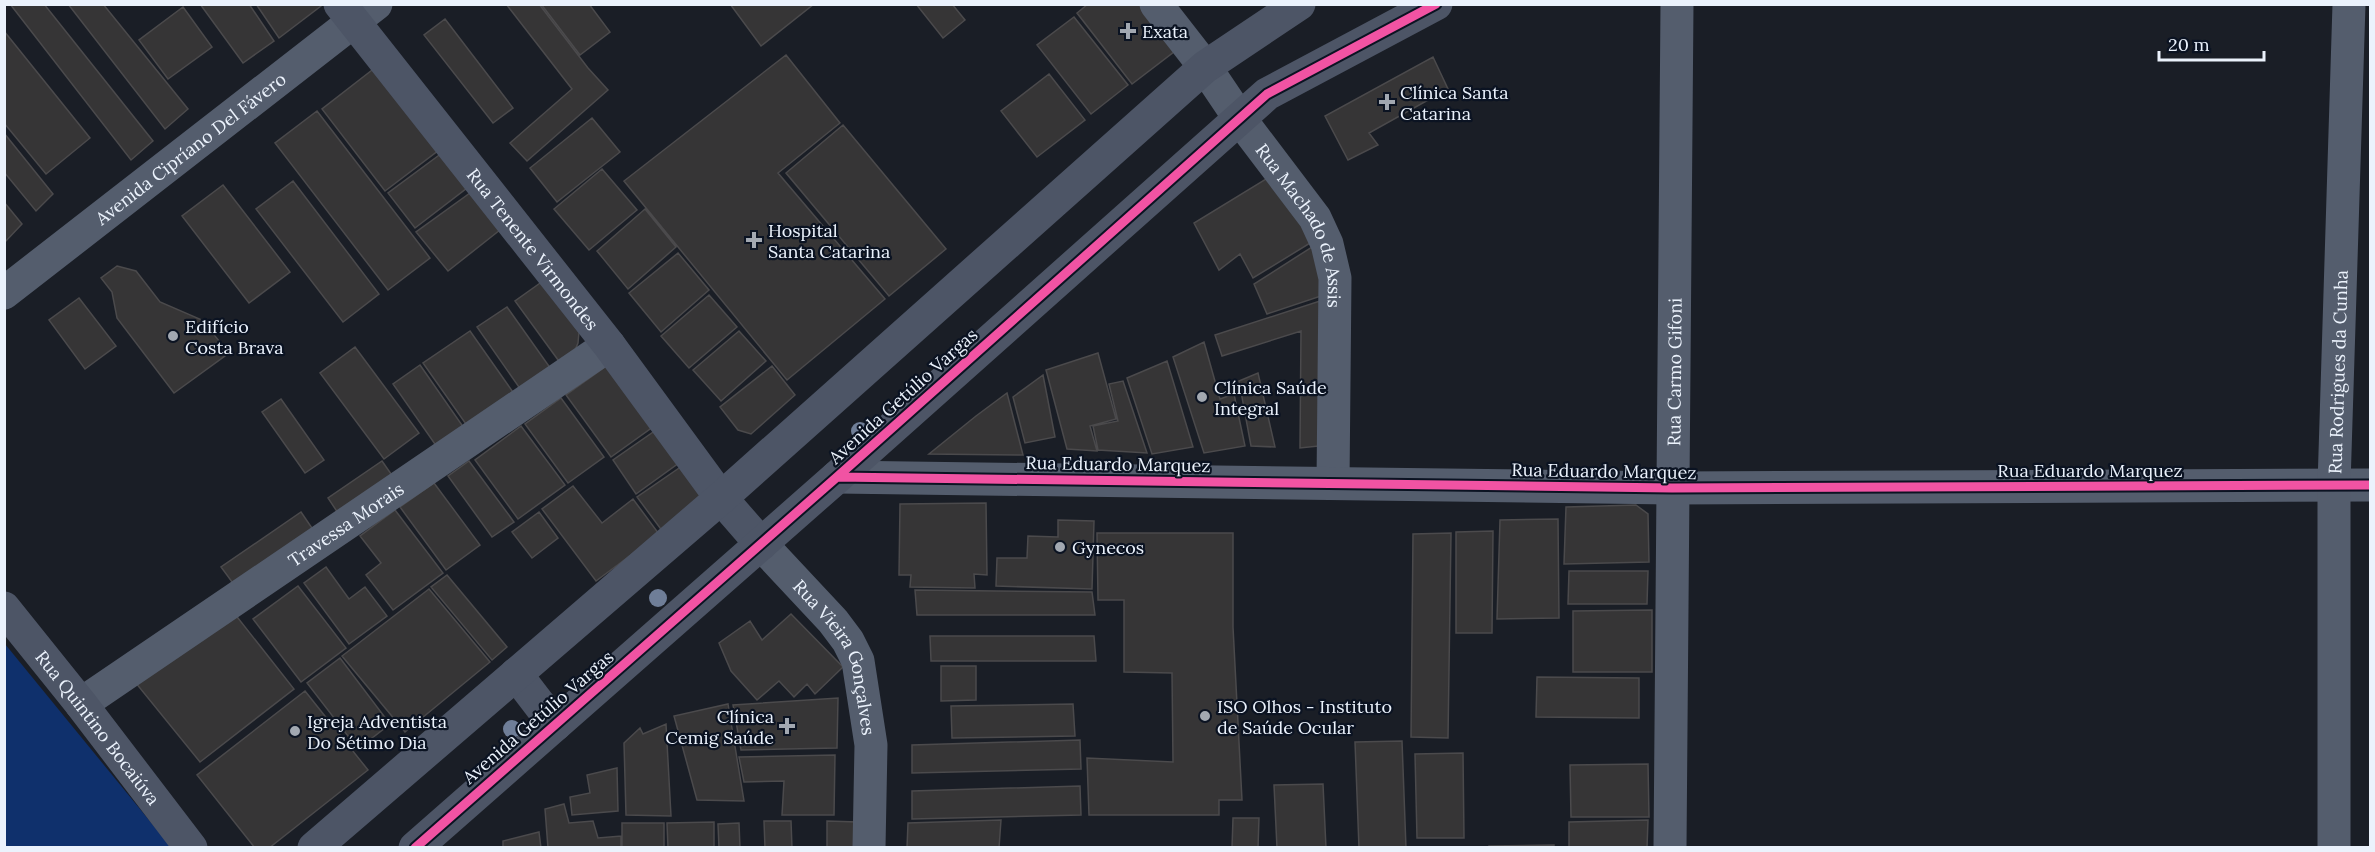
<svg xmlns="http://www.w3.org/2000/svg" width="2375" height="852" viewBox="0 0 2375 852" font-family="Lora,serif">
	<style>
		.green { fill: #0f306c }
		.building { fill: #363536; stroke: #4b4a4c; stroke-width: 1.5 }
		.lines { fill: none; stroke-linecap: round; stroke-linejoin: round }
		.street { stroke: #545d6d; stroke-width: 33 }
		.secondary { stroke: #4d5566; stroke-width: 33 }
		.cycleway-casing { stroke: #0b1322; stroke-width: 13 }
		.cycleway { stroke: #f153a3; stroke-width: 9 }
		.tree { fill: #6f7e98 }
		.poi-dot { fill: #a2a8b1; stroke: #0b1322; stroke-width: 2 }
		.labels { text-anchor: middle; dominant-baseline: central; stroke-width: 4.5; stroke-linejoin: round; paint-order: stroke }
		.poi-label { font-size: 18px; fill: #ebf2fc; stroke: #0b1322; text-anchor: start }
		.street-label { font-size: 18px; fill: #ebf2fc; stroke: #0b1322 }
	</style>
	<rect width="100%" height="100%" fill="#1a1e26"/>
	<!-- green -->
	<path class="green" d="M5 644 171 847H5Z"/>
	<!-- building -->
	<path class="building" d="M10 4H44L153 141 131 160Z
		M68 4H103L188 109 165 129Z
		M200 4H249L274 41 243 63Z
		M256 4H320L321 6 279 38Z
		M506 4H539L588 68 608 90 527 161 510 143 572 89Z
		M541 4H589L610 32 580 55Z
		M730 4H814L761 46Z
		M916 4H952L965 20 943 38Z
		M1088 4H1145L1179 48 1132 84 1077 13Z
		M183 7 212 47 168 79 139 40Z
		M1074 17 1128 85 1091 114 1037 45Z
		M445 19 513 108 493 123 424 35Z
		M4 31 90 138 46 174 4 123Z
		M786 55 840 123 778 173 885 299 787 380 624 181Z
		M1433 57 1448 89 1369 133 1378 145 1348 160 1325 116Z
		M376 67 439 150 385 191 322 109Z
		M1049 74 1085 120 1037 157 1001 111Z
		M317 111 430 258 388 290 275 143Z
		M592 118 620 152 557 202 530 168Z
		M843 125 946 249 889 296 786 173Z
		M4 133 53 194 36 211 4 172Z
		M442 153 467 188 415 228 388 193Z
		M602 169 637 210 589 250 554 209Z
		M1276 173 1320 237 1253 278 1240 254 1219 270 1194 223Z
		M293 181 379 294 343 322 256 209Z
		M223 185 290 272 249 303 182 216Z
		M470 193 500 230 448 271 416 232Z
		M4 202 22 224 5 242 4 241Z
		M645 209 676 247 628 289 597 251Z
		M1323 240 1324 295 1267 314 1254 284Z
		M678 253 709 290 661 332 629 293Z
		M117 266 136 271 160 302 202 320 229 353 174 393 117 318 112 292 101 278Z
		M543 281 579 332 578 343 575 350 561 364 515 301Z
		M709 295 737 327 689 368 661 336Z
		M79 298 116 346 85 369 49 320Z
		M1323 300 1328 445 1300 448 1301 331 1222 356 1215 335Z
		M507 307 551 369 521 390 477 327Z
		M470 331 515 395 468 427 423 363Z
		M739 331 766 361 721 401 693 370Z
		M1204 342 1220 399 1234 394 1245 446 1204 453 1173 357Z
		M355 347 419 433 384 459 320 373Z
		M1098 353 1116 419 1090 426 1097 451 1067 449 1046 370Z
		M1167 361 1193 447 1152 454 1127 378Z
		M612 362 657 424 611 457 566 395Z
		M420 365 464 428 437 447 393 384Z
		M772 366 795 395 751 434 738 430 720 407Z
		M1258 373 1275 447 1251 446 1239 381Z
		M1043 375 1055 437 1025 443 1013 397Z
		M1123 381 1147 453 1098 450 1093 426 1118 421 1109 384Z
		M1007 393 1023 455 929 454 976 416Z
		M561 398 604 457 568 483 525 424Z
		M281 399 324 460 305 473 262 412Z
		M521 426 565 485 518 519 475 460Z
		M659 428 683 460 636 494 613 460Z
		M382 461 396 481 342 519 328 498Z
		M469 461 514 522 492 537 448 476Z
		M685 464 709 498 663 532 637 497Z
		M434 483 480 545 446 570 400 507Z
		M573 486 602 523 633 499 659 534 596 581 542 509Z
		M986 503 987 575 974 574 975 588 910 587 911 575H899L900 504Z
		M1636 505 1648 514 1649 562 1564 564 1566 507Z
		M395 510 443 573 393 610 366 575 381 563 360 536Z
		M301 512 314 531 235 586 221 567Z
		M539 512 558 538 532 558 512 532Z
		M1558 519 1559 618 1497 619 1500 520Z
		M1058 520 1094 521 1092 589 996 586 997 558H1027L1028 536 1058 537Z
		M1493 531 1492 633H1456V532Z
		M1097 533H1233V627L1242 800H1219V815H1089L1087 758 1173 762 1172 673 1124 672V600H1098Z
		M1451 533 1448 738 1411 737 1413 534Z
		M326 567 349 599 365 587 387 616 349 644 304 583Z
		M1569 571H1648L1647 604H1568Z
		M447 575 507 647 492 660 431 587Z
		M298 586 346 648 301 682 253 619Z
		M429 589 490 662 405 732 342 656Z
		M915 590 1092 592 1095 615H917Z
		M1652 610V672H1573V611Z
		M234 613 294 689 200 762 135 682Z
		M791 614 843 667 815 694 807 684 794 697 779 681 757 700 731 671 719 643 750 621 762 640Z
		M930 636H1094L1096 661H931Z
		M340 658 390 724 358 749 307 683Z
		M941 666H976V700L941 701Z
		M1537 677 1639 678V718L1536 717Z
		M305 691 368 770 269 848H255L197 775Z
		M838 698 837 748 741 750 733 705Z
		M728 704 744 801 697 800 674 716Z
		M1073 704 1075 736 952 738 951 706Z
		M666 724 671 816 626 815 624 743 640 728 643 734Z
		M1080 740 1081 769 912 773V745Z
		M1402 741 1406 848H1359L1355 742Z
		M1463 753 1464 838H1417L1415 754Z
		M835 755 834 815H782L784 781 744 782 739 757Z
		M1648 764 1649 817H1571L1570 765Z
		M617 768 618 811 572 815 570 797 590 793 587 775Z
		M1323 784 1326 848H1277L1274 785Z
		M1080 786 1081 815 912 819V791Z
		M564 804 569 823 593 821 598 838 621 836V848H548L545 809Z
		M1233 818H1259L1258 848H1232Z
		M1001 820 999 848H907L908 823Z
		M1648 820 1647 848H1569V822Z
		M764 821H791L792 848H765Z
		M827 821 857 822V848H827Z
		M714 822V848H668L667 823Z
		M622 823H664V848H622Z
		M739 823 740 848H719L718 824Z
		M539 832 541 848H503V841Z
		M1554 845V848H1489V846Z"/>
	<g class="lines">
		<!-- street -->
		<g class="street">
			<path id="s1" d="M1156 4 1205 67 1240 119 1315 218 1327 244 1335 278 1333 483"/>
			<path id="s2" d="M4 293 376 4"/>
			<path d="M837 477 1672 488 2370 485"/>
			<path id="s3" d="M761 544 833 621 848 641 858 661 871 745 869 848"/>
			<path id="s4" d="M81 704 609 345"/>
			<path id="s5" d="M1670 848 1677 4"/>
			<path id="s6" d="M2334 848V485L2349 4"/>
		</g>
		<!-- secondary -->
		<g class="secondary">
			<path id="s7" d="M340 4 609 345 721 498 761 544"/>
			<path id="s8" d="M4 608 81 704 191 848"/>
			<path d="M516 674 555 725"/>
			<path d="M314 848 721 498 1205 67 1299 4"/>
			<path d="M415 848 837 477 1267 94 1436 4"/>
		</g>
		<!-- cycleway casing -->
		<g class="cycleway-casing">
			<path id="cycleway" d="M837 477 1672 488 2370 485
				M415 848 837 477 1267 94 1436 4"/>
		</g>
		<!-- cycleway -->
		<use href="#cycleway" class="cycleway"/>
	</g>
	<!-- trees -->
	<g class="tree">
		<circle cx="860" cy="431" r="9"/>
		<circle cx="658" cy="598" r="9"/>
		<circle cx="512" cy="729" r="9"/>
	</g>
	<!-- markers -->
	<g class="poi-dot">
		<path d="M1125 22h6v6h6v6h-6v6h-6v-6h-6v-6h6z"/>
		<path d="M1384 93h6v6h6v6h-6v6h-6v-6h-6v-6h6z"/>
		<path d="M751 231h6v6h6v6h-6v6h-6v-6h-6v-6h6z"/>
		<circle cx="173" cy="336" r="6"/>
		<circle cx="1202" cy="397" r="6"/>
		<circle cx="1060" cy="547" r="6"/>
		<circle cx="1205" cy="716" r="6"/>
		<path d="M784 717h6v6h6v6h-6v6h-6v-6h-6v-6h6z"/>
		<circle cx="295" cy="731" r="6"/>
	</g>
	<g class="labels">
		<!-- poi labels -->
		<g class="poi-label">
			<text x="1142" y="31">Exata</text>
			<text x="1400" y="92">Clínica Santa<tspan x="1400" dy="21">Catarina</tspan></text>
			<text x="768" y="230">Hospital<tspan x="768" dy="21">Santa Catarina</tspan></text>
			<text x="185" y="326">Edifício<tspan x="185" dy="21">Costa Brava</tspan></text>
			<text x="1214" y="387">Clínica Saúde<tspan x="1214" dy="21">Integral</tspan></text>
			<text x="1072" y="547">Gynecos</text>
			<text x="1217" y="706">ISO Olhos - Instituto<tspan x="1217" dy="21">de Saúde Ocular</tspan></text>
			<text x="774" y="716" text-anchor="end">Clínica<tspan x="774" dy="21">Cemig Saúde</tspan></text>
			<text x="307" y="721">Igreja Adventista<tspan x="307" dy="21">Do Sétimo Dia</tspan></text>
		</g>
		<!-- street labels -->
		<g class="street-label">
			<text stroke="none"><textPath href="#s2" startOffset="236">Avenida Cipríano Del Fávero</textPath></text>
			<text stroke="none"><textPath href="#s1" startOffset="268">Rua Machado de Assis</textPath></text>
			<text stroke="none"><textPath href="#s7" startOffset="312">Rua Tenente Virmondes</textPath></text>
			<text stroke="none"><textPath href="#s5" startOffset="476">Rua Carmo Gifoni</textPath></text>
			<text stroke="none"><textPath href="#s6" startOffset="476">Rua Rodrigues da Cunha</textPath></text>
			<text transform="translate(903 396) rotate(-42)">Avenida Getúlio Vargas</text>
			<text transform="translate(1118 464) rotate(1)">Rua Eduardo Marquez</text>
			<text x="2090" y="470">Rua Eduardo Marquez</text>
			<text transform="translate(1604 471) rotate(1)">Rua Eduardo Marquez</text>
			<text stroke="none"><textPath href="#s4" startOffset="320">Travessa Morais</textPath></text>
			<text stroke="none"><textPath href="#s3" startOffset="140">Rua Vieira Gonçalves</textPath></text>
			<text transform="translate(538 717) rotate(-41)">Avenida Getúlio Vargas</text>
			<text stroke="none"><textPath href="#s8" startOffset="152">Rua Quintino Bocaiúva</textPath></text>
		</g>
	</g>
	<!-- border -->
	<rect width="2375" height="852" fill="none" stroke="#ebf2fc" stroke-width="12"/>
	<!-- scale -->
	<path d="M2159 51v9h105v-9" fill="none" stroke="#ebf2fc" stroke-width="3"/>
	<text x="2168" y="51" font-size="18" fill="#ebf2fc" stroke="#0b1322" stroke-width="4.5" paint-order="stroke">20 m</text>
</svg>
